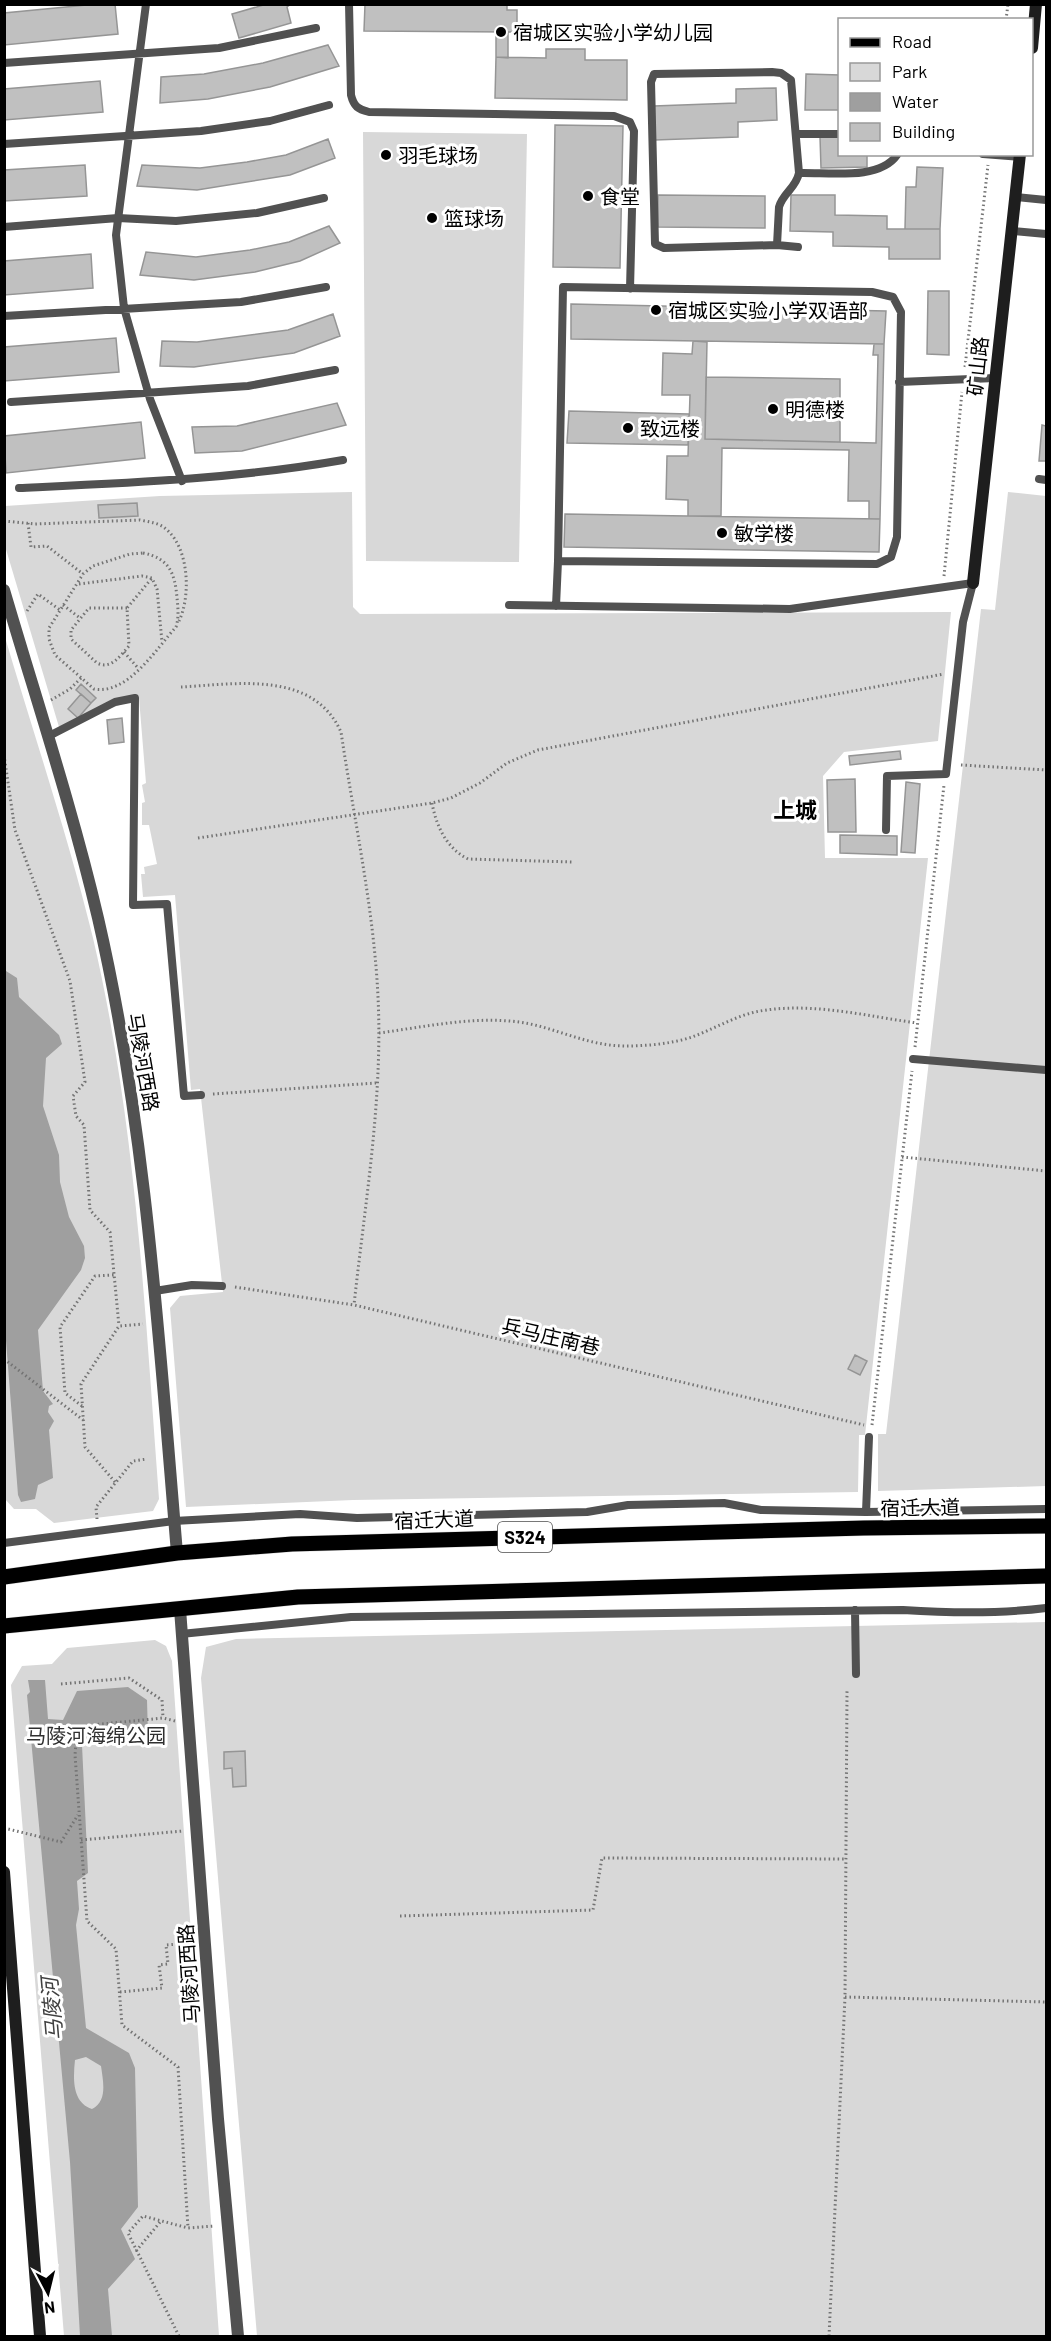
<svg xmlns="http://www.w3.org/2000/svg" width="1051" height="2341" viewBox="0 0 1051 2341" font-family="Barlow,'Noto Sans SC',sans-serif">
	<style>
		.green { fill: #d8d8d8 }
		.water { fill: #9f9f9f; fill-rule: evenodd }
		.building { fill: #c0c0c0; stroke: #959595; stroke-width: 1.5 }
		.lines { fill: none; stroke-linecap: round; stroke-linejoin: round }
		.primary-casing { stroke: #dbdbdb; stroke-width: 16 }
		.path { stroke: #737373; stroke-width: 3; stroke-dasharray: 1.5 3; stroke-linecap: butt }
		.lane { stroke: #515151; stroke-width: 8 }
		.street { stroke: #515151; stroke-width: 12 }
		.secondary { stroke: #1e1e1e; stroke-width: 12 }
		.primary { stroke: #000; stroke-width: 15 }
		.poi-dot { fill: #000; stroke: #fff; stroke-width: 2 }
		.labels { text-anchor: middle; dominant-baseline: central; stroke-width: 6; stroke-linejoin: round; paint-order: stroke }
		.shield { fill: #fff; stroke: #4c4c4c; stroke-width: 1.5 }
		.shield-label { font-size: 18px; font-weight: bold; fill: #000 }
		.poi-label { font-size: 20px; fill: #000; stroke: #fff; text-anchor: start }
		.street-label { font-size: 20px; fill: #000; stroke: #fff }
		.park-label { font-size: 20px; fill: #2f2f2f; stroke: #fff }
		.water-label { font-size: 21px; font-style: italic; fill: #404040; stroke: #fff }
		.quarter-label { font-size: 22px; font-weight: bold; fill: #000; stroke: #fff }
	</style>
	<rect width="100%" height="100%" fill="#fff"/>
	<!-- green -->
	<path class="green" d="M363 132 527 134 519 562 366 561Z
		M352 492 353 607 360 614 951 612 938 741 844 752 823 776 825 858H928L865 1435H859L858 1492 353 1500 186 1507 170 1308 180 1296 223 1292 200 1089 191 1090 175 895 143 897 141 874H145L144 867 157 864 149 825H142V803L145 802 142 785 146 783 139 698 59 727 5 546V506L160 496Z
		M1008 492 1046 496V1486L878 1491V1434H886L981 609 995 610Z
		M4 634C34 735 68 836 93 938 136 1122 145 1312 159 1499L153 1511 54 1523 36 1509H14L5 1499Z
		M1046 1622V2336H257L201 1678 206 1647 236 1639Z
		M155 1640 166 1646 172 1661 219 2336H64L11 1685 22 1666 52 1664 67 1648Z"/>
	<!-- water -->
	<path class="water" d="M5 954 6 971 17 978 19 997 59 1035 62 1044 46 1058 43 1106 59 1155 60 1182 69 1217 84 1246 85 1258 81 1270 38 1330 43 1391 53 1404 49 1406 48 1412 54 1421 49 1430 53 1478 38 1485 35 1499 21 1502 18 1495 4 1315Z
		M28 1680H45L48 1719 63 1720 77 1691 128 1687 147 1700 148 1736 82 1745 88 1873 77 1881 79 1909 76 1925 86 2028 129 2053 135 2068 138 2207 121 2229 135 2259 108 2289 112 2336H80L70 2162 27 1695 30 1692ZM86 2057 101 2066C103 2081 108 2101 92 2109 72 2102 73 2079 75 2060Z"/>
	<!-- building -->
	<path class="building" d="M97 4H115L118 34 4 45V13Z
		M267 4H291L287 7 291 23 239 38 232 14Z
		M365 4H507V10H517V32L364 31Z
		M496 33H508V58L496 57Z
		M328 45 339 66 270 87 208 99 160 103 161 77 204 74 263 63Z
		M546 49H585V60H627V100L495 98 496 57 546 58Z
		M806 74 840 75V110H805Z
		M100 81 103 112 4 120V89Z
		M776 88 777 120 738 122V137L655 140 654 106 736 103V89Z
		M555 125 623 126 620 268 553 267Z
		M820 137H840V154H867V167L821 168Z
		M328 139 335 158 290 175 197 190 137 186 142 165 200 168 247 162 286 155Z
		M85 165 87 196 4 201V170Z
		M917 167 943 168 940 229H905L906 187H916Z
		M658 195 765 196V228L658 227Z
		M791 195H835V215L887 216V229H940V259H889V247L833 246V232L790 231Z
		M329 226 340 243 300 261 255 272 194 280 140 275 146 252 196 257 250 250 289 242Z
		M91 254 93 288 4 295V261Z
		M928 291H949V355L927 354Z
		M571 304 886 311 884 344 571 339Z
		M333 314 340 336 294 353 194 367 160 366 162 341 197 342 288 330Z
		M116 338 119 372 4 381V347Z
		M693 341 707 342 705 439 876 443 878 355H873L874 344H884L880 519H869V501H848L849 450 722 448 721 516H688V500L666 499 667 456H688L690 395H662L663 353 692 354Z
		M706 377 840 379V442L705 439Z
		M337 403 346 425 242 451 195 453 192 427 237 426Z
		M569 411 689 414 688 445 567 443Z
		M141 422 145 458 6 473 4 436Z
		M1042 425 1046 426V461H1039Z
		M137 503 138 516 99 518 98 505Z
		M565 514 880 519 879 552 564 547Z
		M81 684 96 698 91 703 76 690Z
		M81 694 91 703 78 718 68 709Z
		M122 718 124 742 109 744 107 720Z
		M900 751 901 759 850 765 849 756Z
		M855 779 856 832H828L827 780Z
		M906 782 920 784 915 853 901 852Z
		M840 835 897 836V855L840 853Z
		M855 1355 867 1361 860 1375 848 1369Z
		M245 1751 246 1786 233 1787 232 1768 224 1769V1752Z"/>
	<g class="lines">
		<!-- primary casing -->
		<g class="primary-casing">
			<path id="primary" d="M4 1577 177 1553 292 1544 864 1528 1046 1526
				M4 1626 298 1597 1046 1576"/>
		</g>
		<!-- path -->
		<path class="path" d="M1006 20 1008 4
			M965 367 988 165
			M4 521 35 524 140 520C150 522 160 523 167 530 189 549 191 596 179 621
			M28 523 31 547 47 546 83 574
			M143 553C169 558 175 573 177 598 178 607 179 618 176 627 156 649 128 695 94 689L55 655 49 639V628L83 574 93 566 130 554Z
			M944 576 962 392
			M79 584 142 576 152 578 157 589 162 642
			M63 605 80 618
			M127 608H89L71 630V639L97 663C111 670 120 656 129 646L127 608 152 578
			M27 611 38 594 60 610
			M124 652 138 668
			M181 687C237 684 313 670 341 732 354 819 374 910 378 997 383 1099 365 1203 354 1305
			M51 700 70 689 81 678
			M4 755 15 830 70 981 85 1082 73 1096 76 1116 84 1125 90 1210 110 1232 119 1326
			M961 765 1046 770
			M432 803C436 825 446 848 468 859L573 862
			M198 838 432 803 451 798 480 783 507 763 538 750 944 674
			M379 1033C424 1027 473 1016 519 1022 555 1027 587 1046 625 1046 646 1046 671 1044 692 1037 714 1029 737 1015 760 1011 812 1002 866 1016 917 1023
			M915 1047 944 785
			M213 1094 376 1083
			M902 1157 1046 1171
			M235 1287 354 1305 864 1425
			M4 1359 83 1420
			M82 1406 65 1393 60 1327 95 1276 114 1275
			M872 1425 912 1071
			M115 1482 85 1447 81 1384 119 1326 143 1324
			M97 1519 96 1507 133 1461 147 1459
			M61 1684 129 1678 162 1700 163 1718
			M175 1721 163 1718 92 1725 76 1743 75 1755 87 1921 116 1949 122 2025 178 2067 188 2228
			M4 1828 61 1842 78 1815
			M81 1840 183 1831
			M400 1916 593 1910 602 1858 846 1859
			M120 1992 162 1988 159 1965 168 1964 166 1945 191 1943
			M845 1997 1046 2002
			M136 2251 161 2221
			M179 2336 128 2233 143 2216 188 2228 214 2226
			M829 2336 845 1997 847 1691"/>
		<!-- lane -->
		<path class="lane" d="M146 4 116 235 124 308 150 399 182 481
			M349 4 351 95C354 107 358 109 369 112L614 116 630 122 634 131 630 289
			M4 63 219 48 316 28
			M797 134H840
			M4 144 201 131 270 121 329 105
			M983 154 1020 157
			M799 173C827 172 879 181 897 155
			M1015 197 1046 200
			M4 227 118 218 176 221 257 213 324 198
			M1012 231 1046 234
			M777 245 779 207C783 193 796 188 799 173L791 80 781 73 772 72 654 74 651 82 655 244 664 248 777 245 798 247
			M563 287 872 292 893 297 901 312 897 537 891 557 877 564 558 561Z
			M4 316 241 302 326 287
			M899 382 995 378
			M11 402 248 386 335 370
			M1039 479 1046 480
			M19 488C128 483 235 479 343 460
			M509 605 790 609 973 583 963 622 946 774 887 776 886 830
			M556 606 558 561
			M47 737 115 702 135 698 133 905 167 904 184 1096 201 1095
			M913 1059 1046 1070
			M155 1291 192 1285 222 1286
			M866 1512 869 1437
			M4 1543 174 1521 300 1514 357 1518 587 1512 628 1505 724 1503 761 1510 866 1512 1046 1509
			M855 1610 856 1674
			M181 1634 351 1617 903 1610C950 1613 999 1614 1046 1608"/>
		<!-- street -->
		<path class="street" d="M4 590C36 699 72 807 98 918 146 1126 159 1340 177 1553
			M180 1609 218 2119 238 2336"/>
		<!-- secondary -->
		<path class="secondary" d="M1032 48 1036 4
			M973 583 1020 154
			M4 1872 40 2336"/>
		<!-- primary -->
		<use href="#primary" class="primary"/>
	</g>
	<!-- markers -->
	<g class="poi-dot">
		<circle cx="501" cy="32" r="6"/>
		<circle cx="386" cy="155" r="6"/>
		<circle cx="588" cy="196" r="6"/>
		<circle cx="432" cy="218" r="6"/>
		<circle cx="656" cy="310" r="6"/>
		<circle cx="773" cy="409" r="6"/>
		<circle cx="628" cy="428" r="6"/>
		<circle cx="722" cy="533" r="6"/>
	</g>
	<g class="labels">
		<!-- shield labels -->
		<rect class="shield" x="498" y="1522" width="54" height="30" rx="4.5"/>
		<g class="shield-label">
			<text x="525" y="1537">S324</text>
		</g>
		<!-- poi labels -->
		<g class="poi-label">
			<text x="513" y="32">宿城区实验小学幼儿园</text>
			<text x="398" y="155">羽毛球场</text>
			<text x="600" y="196">食堂</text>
			<text x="444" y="218">篮球场</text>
			<text x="668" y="310">宿城区实验小学双语部</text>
			<text x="785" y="409">明德楼</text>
			<text x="640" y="428">致远楼</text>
			<text x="734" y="533">敏学楼</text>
		</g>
		<!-- street labels -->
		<g class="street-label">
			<text transform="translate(977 366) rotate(-84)">矿山路</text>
			<text transform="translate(144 1062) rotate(80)">马陵河西路</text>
			<text transform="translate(551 1336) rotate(13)">兵马庄南巷</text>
			<text transform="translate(920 1507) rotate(-1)">宿迁大道</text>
			<text transform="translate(434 1519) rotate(-2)">宿迁大道</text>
			<text transform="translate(188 1974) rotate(-94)">马陵河西路</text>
		</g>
		<!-- park labels -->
		<g class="park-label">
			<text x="96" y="1735">马陵河海绵公园</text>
		</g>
		<!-- water labels -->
		<g class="water-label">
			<text transform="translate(51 2009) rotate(-95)">马陵河</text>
		</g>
		<!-- quarter labels -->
		<g class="quarter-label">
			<text x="795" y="809">上城</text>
		</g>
	</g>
	<!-- border -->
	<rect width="1051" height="2341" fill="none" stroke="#000000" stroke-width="12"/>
	<!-- legend -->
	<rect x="838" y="18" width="195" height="138" fill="#ffffff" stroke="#999999" stroke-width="1.5"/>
	<rect x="850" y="38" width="30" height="9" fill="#000000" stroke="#999999" stroke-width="1.5"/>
	<text x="892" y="48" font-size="18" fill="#000000">Road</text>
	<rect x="850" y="63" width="30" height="18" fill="#d8d8d8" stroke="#999999" stroke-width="1.5"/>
	<text x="892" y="78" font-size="18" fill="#000000">Park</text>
	<rect x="850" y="93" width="30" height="18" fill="#9f9f9f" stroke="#999999" stroke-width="1.5"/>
	<text x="892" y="108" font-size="18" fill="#000000">Water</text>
	<rect x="850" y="123" width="30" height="18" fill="#c0c0c0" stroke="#999999" stroke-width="1.5"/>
	<text x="892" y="138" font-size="18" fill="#000000">Building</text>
	<!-- north arrow -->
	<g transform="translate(48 2293) rotate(173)" stroke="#ffffff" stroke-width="4.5" paint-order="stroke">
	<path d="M0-4.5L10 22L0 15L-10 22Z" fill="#000000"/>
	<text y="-9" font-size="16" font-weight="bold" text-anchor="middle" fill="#000000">N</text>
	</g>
</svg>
